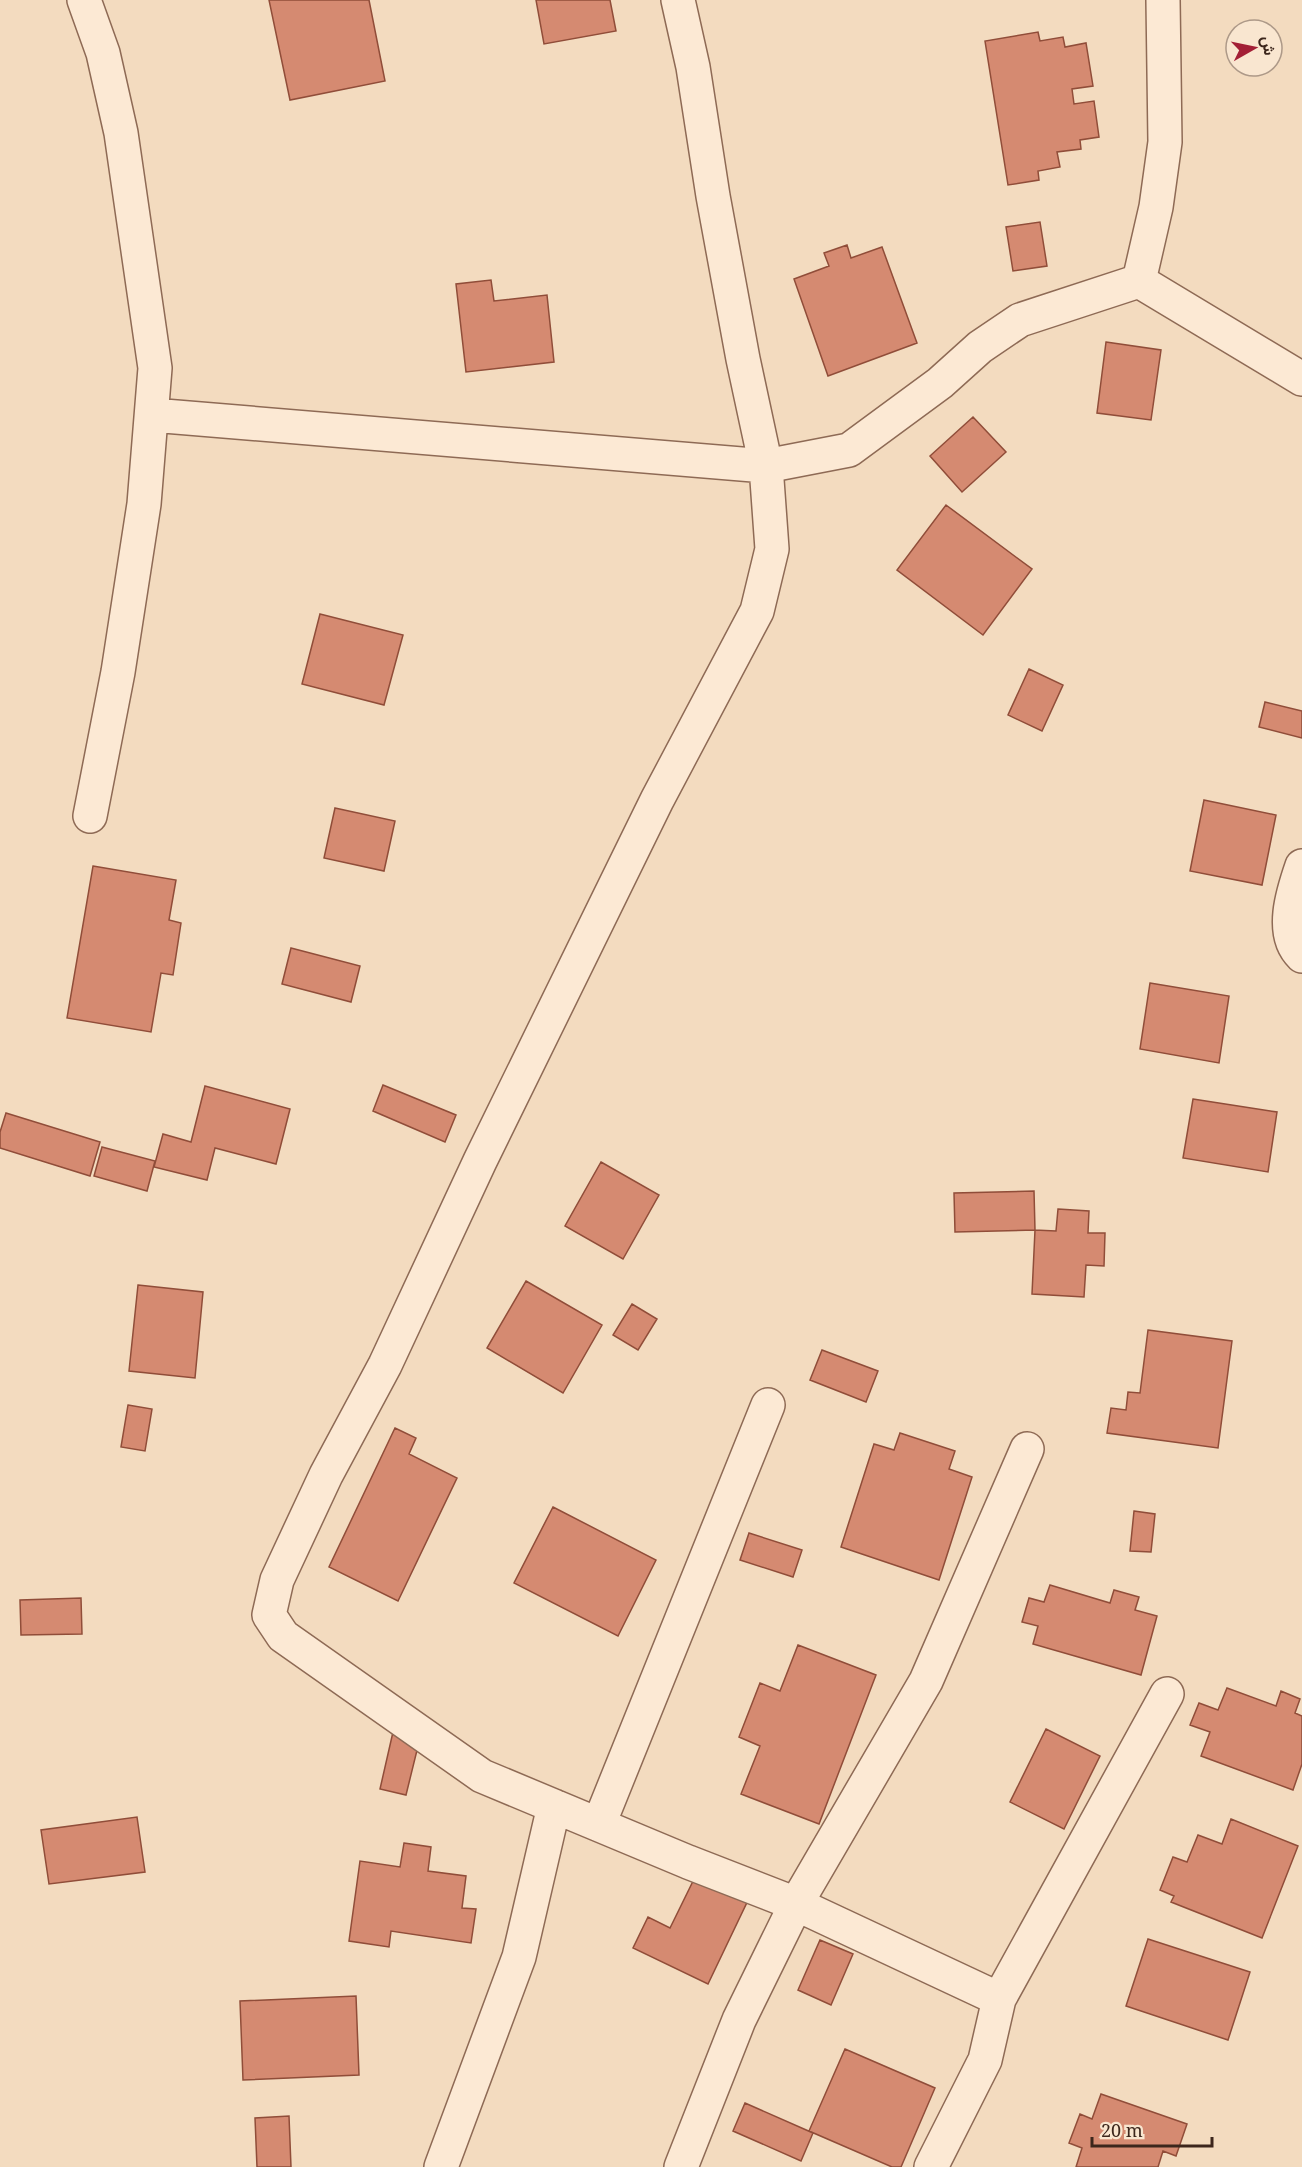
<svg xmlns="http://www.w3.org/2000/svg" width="1302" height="2167" viewBox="0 0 1302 2167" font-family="'Noto Serif',Vazirmatn,serif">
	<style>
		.building { fill: #d58a71; stroke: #904d39; stroke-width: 1.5 }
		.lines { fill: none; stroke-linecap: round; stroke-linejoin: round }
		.minor-casing { stroke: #8e6a55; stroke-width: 36 }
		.minor { stroke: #fce9d4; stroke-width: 33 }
	</style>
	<rect width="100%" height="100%" fill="#f3dbbf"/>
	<!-- building -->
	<path class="building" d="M269 0H369L385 81 290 100Z
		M536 0H610L616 31 544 44Z
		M1038 32 1040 41 1063 37 1065 47 1086 43 1093 86 1072 89 1074 104 1094 101 1099 137 1080 140 1081 149 1057 152 1060 167 1038 171 1039 180 1008 185 985 41Z
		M1040 222 1047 266 1013 271 1006 227Z
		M847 245 851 258 882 247 917 343 828 376 794 279 829 266 824 253Z
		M491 280 494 301 547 295 554 362 466 372 456 284Z
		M1106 342 1161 350 1151 420 1097 413Z
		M973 417 1006 452 962 492 930 456Z
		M946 505 1032 569 983 635 897 570Z
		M320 614 403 635 384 705 302 684Z
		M1029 669 1063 685 1042 731 1008 715Z
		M1265 702 1302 711V738L1259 727Z
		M1204 800 1276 815 1262 885 1190 871Z
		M335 808 395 821 384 871 324 858Z
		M93 866 176 880 169 920 181 923 173 975 161 973 151 1032 67 1018Z
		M291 948 360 966 351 1002 282 984Z
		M1150 983 1229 996 1219 1063 1140 1049Z
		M383 1085 456 1115 445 1142 373 1111Z
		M205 1086 290 1109 276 1164 215 1148 207 1180 154 1167 163 1134 191 1142Z
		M1193 1099 1277 1112 1268 1172 1183 1158Z
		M6 1113 100 1142 90 1176 0 1148V1132Z
		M102 1147 155 1161 147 1191 94 1176Z
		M601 1162 659 1195 623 1259 565 1226Z
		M1034 1191 1035 1230 955 1232 954 1193Z
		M1058 1209 1089 1211 1088 1233H1105L1104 1266 1086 1265 1084 1297 1032 1294 1035 1230 1056 1231Z
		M526 1281 602 1325 563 1393 487 1348Z
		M138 1285 203 1292 195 1378 129 1371Z
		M632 1304 657 1319 638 1350 613 1335Z
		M1148 1330 1232 1341 1218 1448 1107 1433 1111 1408 1126 1410 1128 1392 1140 1393Z
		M822 1350 878 1371 866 1402 810 1380Z
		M128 1405 152 1409 145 1451 121 1447Z
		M395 1428 416 1438 409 1454 457 1478 398 1601 329 1567Z
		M900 1433 955 1451 949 1469 972 1477 939 1580 841 1547 874 1444 894 1450Z
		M553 1507 656 1560 618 1636 514 1583Z
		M1134 1511 1155 1514 1151 1552 1130 1551Z
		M749 1533 802 1550 793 1577 740 1560Z
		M1050 1585 1110 1603 1114 1590 1139 1597 1135 1610 1157 1616 1141 1675 1033 1644 1038 1626 1022 1622 1029 1598 1044 1602Z
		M81 1598 82 1634 21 1635 20 1600Z
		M798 1645 876 1675 819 1824 741 1794 760 1746 739 1737 760 1683 780 1691Z
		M1227 1688 1276 1706 1281 1691 1300 1699 1295 1713 1302 1716V1764L1293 1790 1201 1756 1210 1732 1190 1725 1199 1703 1218 1710Z
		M1046 1729 1100 1756 1064 1829 1010 1802Z
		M393 1732 420 1738 406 1795 380 1789Z
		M137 1817 145 1872 49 1884 41 1830Z
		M1231 1819 1298 1846 1262 1938 1171 1902 1174 1896 1160 1890 1173 1857 1187 1862 1198 1835 1222 1844Z
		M404 1843 431 1847 428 1871 466 1876 462 1908 476 1909 471 1943 391 1931 389 1947 349 1941 360 1861 400 1867Z
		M699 1869 751 1894 708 1984 633 1948 648 1917 670 1928Z
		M1148 1939 1250 1972 1228 2040 1126 2006Z
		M820 1940 853 1954 831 2005 798 1990Z
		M356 1996 359 2075 243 2080 240 2001Z
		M845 2049 935 2088 901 2167H892L809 2131Z
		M1101 2094 1187 2124 1176 2156 1163 2151 1158 2167H1076L1082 2148 1069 2143 1080 2114 1092 2119Z
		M745 2103 813 2133 801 2161 733 2131Z
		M289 2116 291 2167H257L255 2118Z"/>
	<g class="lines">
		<!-- minor casing -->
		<g class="minor-casing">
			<path id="minor" d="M84 0 103 53 121 133 155 368 144 504 118 672 90 816
				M678 0 693 67 713 196 743 359 766 466 772 549 757 611 657 800 480 1161 385 1365 326 1475 277 1580 269 1615 283 1636 482 1776 688 1862 796 1904 999 1999
				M1139 281 1156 207 1165 142 1163 0
				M152 415 766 466 849 450 940 383 980 347 1020 320 1139 281 1302 379
				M1302 866C1293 892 1279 934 1302 956
				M599 1824 768 1405
				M441 2167 519 1957 554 1806
				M681 2167 739 2020 796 1904 926 1681 1027 1449
				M931 2167 985 2060 999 1999 1167 1694"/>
		</g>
		<!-- minor -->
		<use href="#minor" class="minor"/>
	</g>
	<!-- north arrow -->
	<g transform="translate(1254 48) rotate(81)"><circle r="28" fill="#f9e6d0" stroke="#ad9988" stroke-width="1.5"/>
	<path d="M0-4.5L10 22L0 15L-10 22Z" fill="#a31f36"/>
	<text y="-9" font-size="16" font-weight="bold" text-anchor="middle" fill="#3c261c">ش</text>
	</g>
	<!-- scale -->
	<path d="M1092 2137v9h120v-9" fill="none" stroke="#3c261c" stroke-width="3"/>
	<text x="1101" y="2137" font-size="18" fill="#3c261c" stroke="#f9e6d0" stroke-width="4.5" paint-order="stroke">20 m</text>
</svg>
